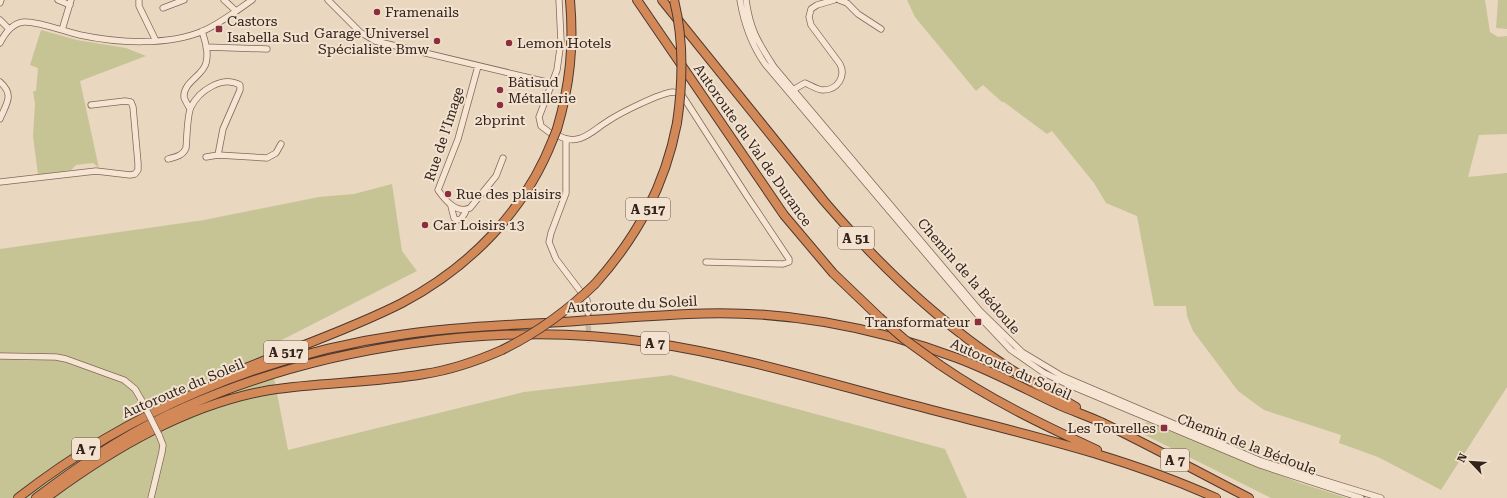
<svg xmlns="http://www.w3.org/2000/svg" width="1507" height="498" viewBox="0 0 1507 498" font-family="'Roboto Serif',serif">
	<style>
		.green { fill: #c6c495 }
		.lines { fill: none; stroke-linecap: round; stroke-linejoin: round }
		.minor-tunnel { stroke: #c4b39f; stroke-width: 5.5; stroke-dasharray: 5.5 3; stroke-linecap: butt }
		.minor-casing { stroke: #81685a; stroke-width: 7 }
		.highway-casing { stroke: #4f382e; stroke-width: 10 }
		.minor { stroke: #f5e5d2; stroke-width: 5.5 }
		.highway { stroke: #d38957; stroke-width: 8 }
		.minor-bridge-casing { stroke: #81685a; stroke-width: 7; stroke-linecap: butt }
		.highway-bridge-casing { stroke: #4f382e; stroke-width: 10; stroke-linecap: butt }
		.minor-bridge { stroke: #f5e5d2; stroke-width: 5.5 }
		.highway-bridge { stroke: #d38957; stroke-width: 8 }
		.poi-dot { fill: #8b2f3e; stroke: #f2e2cf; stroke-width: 1.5 }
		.labels { text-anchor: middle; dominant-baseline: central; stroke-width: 4; stroke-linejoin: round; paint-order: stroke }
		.shield { fill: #f2e2cf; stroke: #6c5d52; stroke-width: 1 }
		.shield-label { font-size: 13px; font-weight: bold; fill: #32241d }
		.poi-label { font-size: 14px; fill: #32241d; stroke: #f2e2cf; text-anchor: start }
		.street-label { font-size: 14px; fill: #32241d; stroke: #f2e2cf }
	</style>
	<rect width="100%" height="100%" fill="#e9d7c0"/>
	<!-- green -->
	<path class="green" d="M907 0H1485L1490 32 1498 37 1507 36V134L1479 135 1468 177 1507 173V387L1441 490 1378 457 1339 443 1341 435 1264 410 1238 391 1193 331 1187 316 1186 306H1154L1137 216 1106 203 1094 183 1052 131 1047 134 1004 102H1002L983 85 976 91 915 17Z
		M1498 0H1507V29L1496 28Z
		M41 30 77 40 126 48 146 56 80 81 99 168 93 163 76 165 71 170 38 175 33 136 35 104 33 91H36L38 68 30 65Z
		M392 184 402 251 417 271 268 347 288 450 524 392 671 375 945 449 967 498H0V249L204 220 319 197 354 194Z
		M1147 422 1300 483 1347 498H1271L1145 435C1143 429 1142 427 1147 422Z"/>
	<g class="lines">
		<!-- minor-tunnel -->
		<path class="minor-tunnel" d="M588 317 589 343"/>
		<!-- minor casing -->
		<g class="minor-casing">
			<path id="minor" d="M58 0 70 5
				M139 0V6L156 41
				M224 0 236 11
				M328 0 360 32 375 41 551 83
				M740 0C744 24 751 44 765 64L976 313 1011 350 1044 373 1069 385 1260 465 1361 498
				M746 0C750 30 758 42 774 67L980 311 1022 352 1062 376 1261 461 1381 498
				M839 0 847 3 858 14 881 29
				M0 3 1 0
				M163 8 184 0
				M0 20 9 29
				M62 30 71 0
				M0 43C5 33 12 23 24 22 38 21 66 32 80 35 117 43 168 46 203 31 221 23 236 11 252 0
				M206 47 267 49
				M478 66 458 139 438 190C445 200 456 214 470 208L496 176 503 158
				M0 82C15 95 6 104 0 119
				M791 91 805 83C810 85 818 90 823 90 838 90 846 76 840 64L811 25 809 17 811 9 817 5 834 0
				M190 109C188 105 185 101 184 97 183 82 203 76 206 63 209 52 205 41 202 31
				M549 132 541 126 539 117 557 70 561 41 559 0
				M559 136C579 147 592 131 608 121 620 113 660 93 673 92 676 92 679 93 682 95L747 196 789 259V262L783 264 706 262
				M566 140V193L551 233 549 242 556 259 587 300 588 313
				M206 157 218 155 267 158 276 153 281 144
				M168 159C175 157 183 156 186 148 187 139 187 115 191 107 199 91 222 75 240 85V90L223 129 218 155
				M0 182 96 171 130 175 135 174 138 170V163L133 107 131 102 125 101 91 105
				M451 206 454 218 457 220 461 219 465 213 466 210
				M0 356 56 357 66 359 124 380 135 389 142 401
				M151 498 162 452 163 445 159 435"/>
		</g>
		<!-- highway casing -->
		<g class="highway-casing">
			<path id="highway" d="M637 0 784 215 833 273 880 318
				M662 0 824 201C877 263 935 319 1003 364 1026 380 1052 393 1076 407
				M557 129C570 85 574 46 570 0
				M595 284C637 237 665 186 677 123
				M940 365C991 400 1041 424 1097 450
				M231 374C288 350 347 331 402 303 470 267 525 211 553 139
				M18 498C128 412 261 355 400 335 454 327 509 325 563 322 605 319 646 316 688 314 779 309 872 326 957 358 992 371 1025 389 1059 405 1073 411 1087 416 1101 422 1151 446 1200 473 1249 498
				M36 498C82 463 132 430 185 407 322 346 499 320 647 342 737 355 825 382 913 405 1015 432 1119 454 1216 498
				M46 498C112 449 188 404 270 390 321 382 373 383 424 374 451 370 477 361 502 350"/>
		</g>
		<!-- minor -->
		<use href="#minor" class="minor"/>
		<!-- highway -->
		<use href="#highway" class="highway"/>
		<!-- minor-bridge casing -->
		<g class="minor-bridge-casing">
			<path id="minor-bridge" d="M142 401 159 435"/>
		</g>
		<!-- highway-bridge casing -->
		<g class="highway-bridge-casing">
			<path id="highway-bridge" d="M674 0C684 40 683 82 677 123
				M553 139 557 129
				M880 318 904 339 940 365
				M502 350C537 333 567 311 595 284"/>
		</g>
		<!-- minor-bridge -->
		<use href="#minor-bridge" class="minor-bridge"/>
		<!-- highway-bridge -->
		<use href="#highway-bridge" class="highway-bridge"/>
	</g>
	<!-- markers -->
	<g class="poi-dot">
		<circle cx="377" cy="12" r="4"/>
		<rect x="215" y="25" width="8" height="8" rx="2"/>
		<circle cx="437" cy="41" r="4"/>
		<circle cx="509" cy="43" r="4"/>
		<circle cx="500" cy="90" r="4"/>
		<circle cx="500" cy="105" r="4"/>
		<circle cx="448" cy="194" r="4"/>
		<circle cx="425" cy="225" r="4"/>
		<rect x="974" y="318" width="8" height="8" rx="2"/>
		<rect x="1160" y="424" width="8" height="8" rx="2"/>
	</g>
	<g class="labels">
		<!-- shield labels -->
		<g class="shield">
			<rect x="626" y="198" width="44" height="22" rx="3"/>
			<rect x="838" y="227" width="36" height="22" rx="3"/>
			<rect x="641" y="332" width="28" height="22" rx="3"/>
			<rect x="264" y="341" width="44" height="22" rx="3"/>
			<rect x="72" y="438" width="28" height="22" rx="3"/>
			<rect x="1161" y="449" width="28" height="22" rx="3"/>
		</g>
		<g class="shield-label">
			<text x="648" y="209">A 517</text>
			<text x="856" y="238">A 51</text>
			<text x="655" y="343">A 7</text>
			<text x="286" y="352">A 517</text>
			<text x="86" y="449">A 7</text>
			<text x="1175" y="460">A 7</text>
		</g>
		<!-- poi labels -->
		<g class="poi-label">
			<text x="385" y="12">Framenails</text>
			<text x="227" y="21">Castors<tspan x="227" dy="16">Isabella Sud</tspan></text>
			<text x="429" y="33" text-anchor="end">Garage Universel<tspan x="429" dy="16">Spécialiste Bmw</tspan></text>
			<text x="517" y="43">Lemon Hotels</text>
			<text x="508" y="82">Bâtisud<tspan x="508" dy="16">Métallerie</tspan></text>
			<text x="500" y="120" text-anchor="middle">2bprint</text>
			<text x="456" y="194">Rue des plaisirs</text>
			<text x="433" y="225">Car Loisirs 13</text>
			<text x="970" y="322" text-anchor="end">Transformateur</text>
			<text x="1156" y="428" text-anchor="end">Les Tourelles</text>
		</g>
		<!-- street labels -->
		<g class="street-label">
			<text transform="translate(444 134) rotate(-72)">Rue de l’Image</text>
			<text transform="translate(753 145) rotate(55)">Autoroute du Val de Durance</text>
			<text transform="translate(969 276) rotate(49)">Chemin de la Bédoule</text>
			<text transform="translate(632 304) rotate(-3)">Autoroute du Soleil</text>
			<text transform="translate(1011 369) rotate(24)">Autoroute du Soleil</text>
			<text transform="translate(183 388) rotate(-23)">Autoroute du Soleil</text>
			<text transform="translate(1247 444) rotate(21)">Chemin de la Bédoule</text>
		</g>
	</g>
	<!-- north arrow -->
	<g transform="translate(1471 462) rotate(295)" stroke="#f2e2cf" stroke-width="3" paint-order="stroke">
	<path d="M0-3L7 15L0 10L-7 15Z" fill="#32241d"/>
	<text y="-6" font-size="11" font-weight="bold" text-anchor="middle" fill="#32241d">N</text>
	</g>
</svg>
